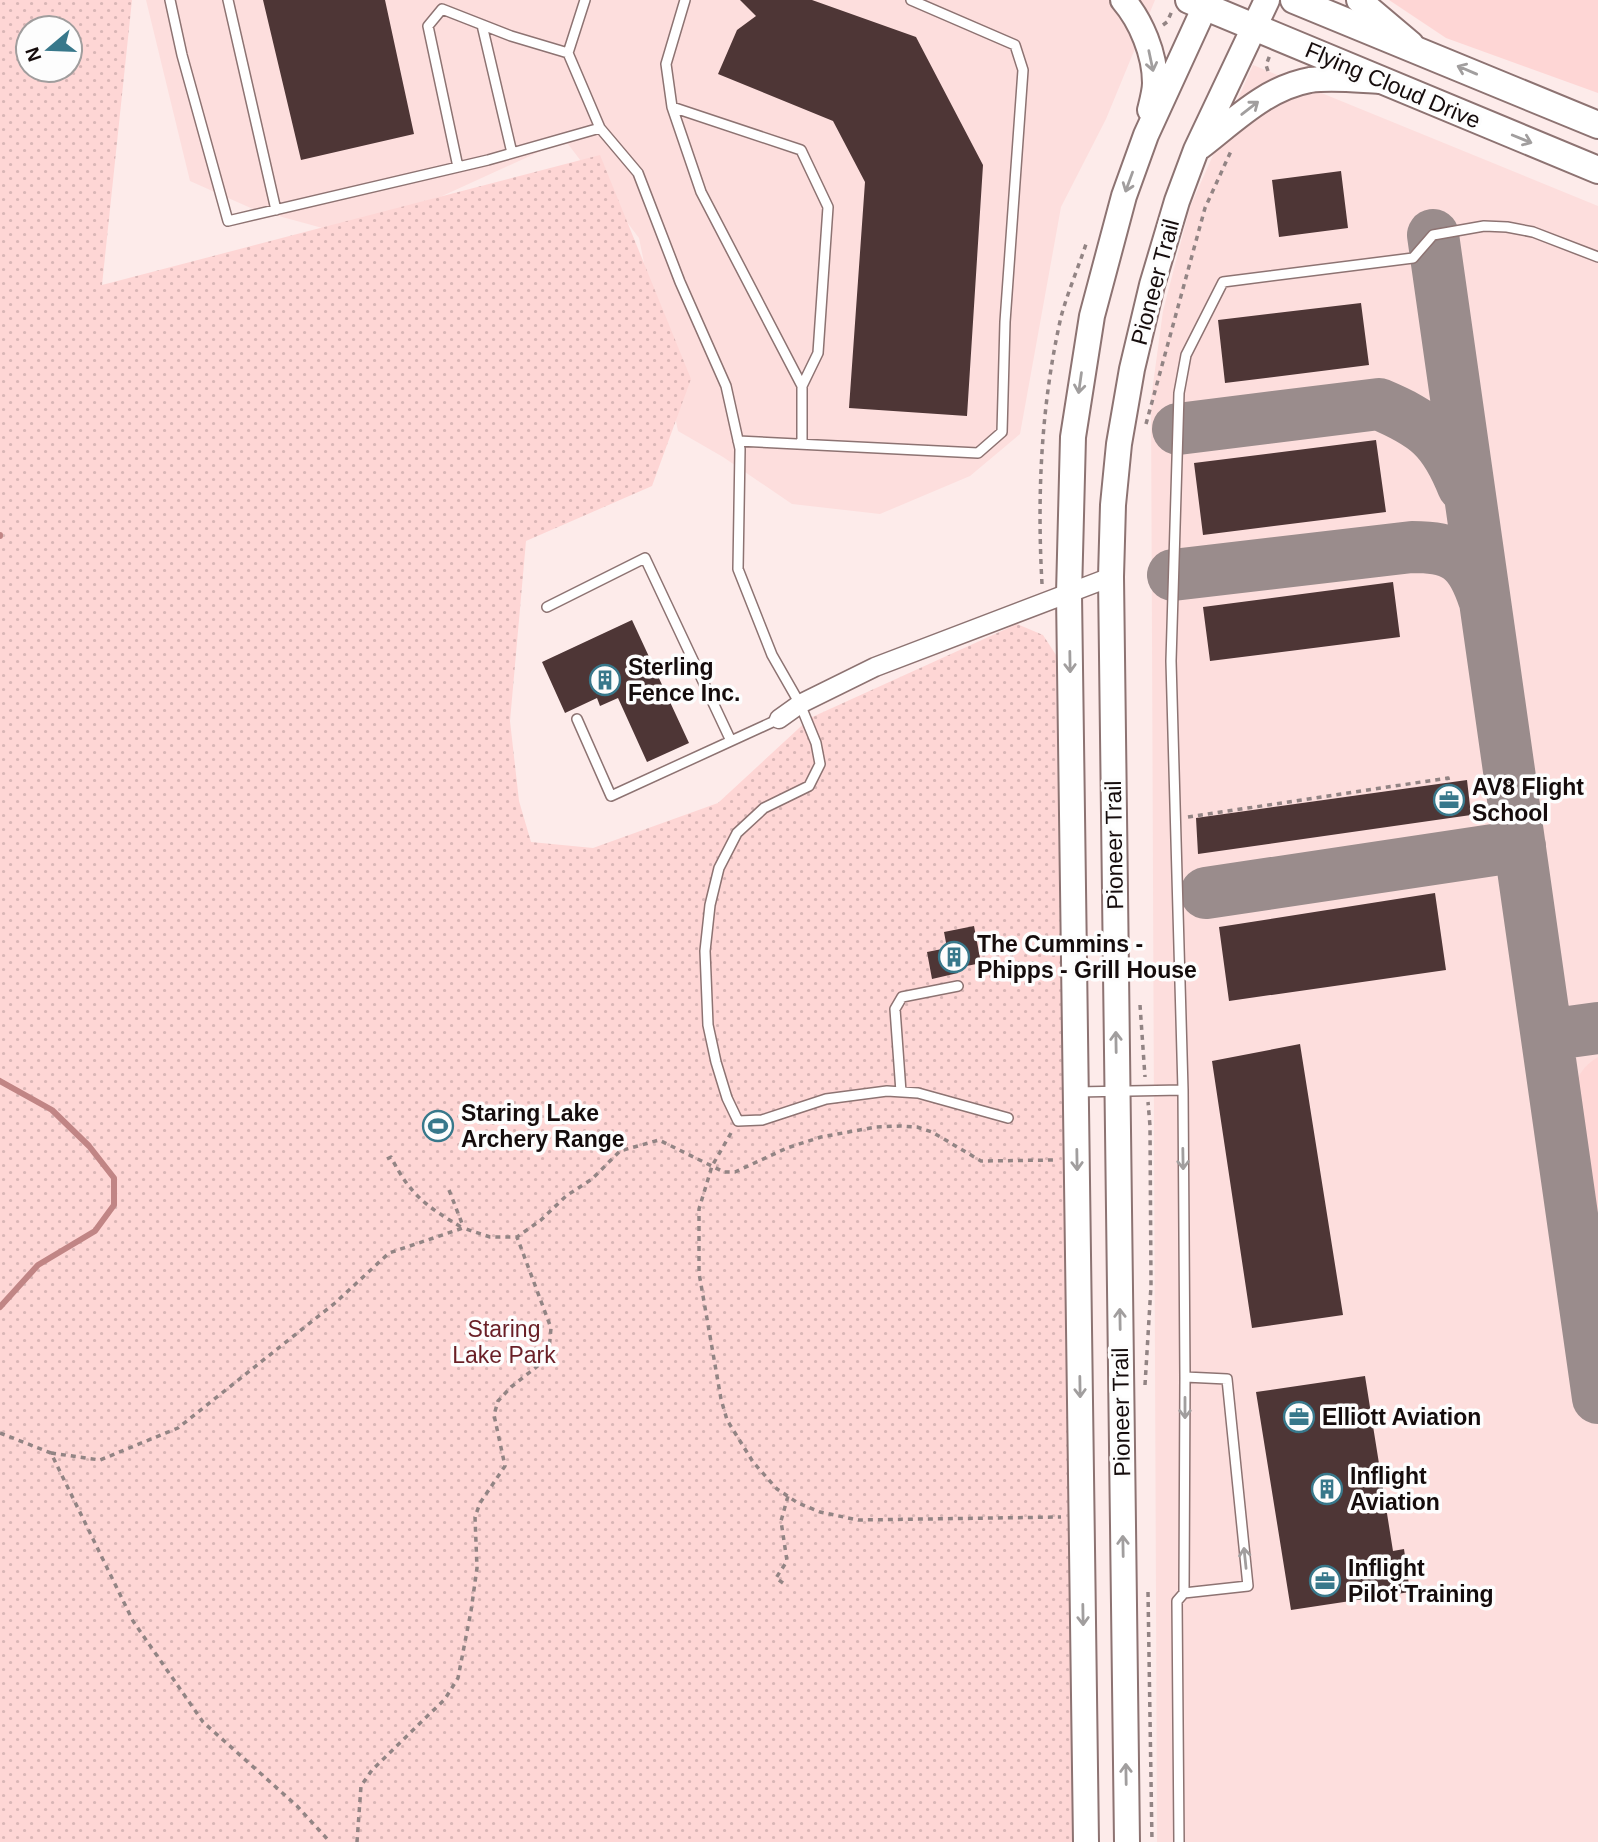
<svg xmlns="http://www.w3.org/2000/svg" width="1598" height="1842" viewBox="0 0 1598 1842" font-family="Arial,sans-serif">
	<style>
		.built { fill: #fddedd }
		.grass { fill: #fed6d5 }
		.park { fill: url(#park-dots); fill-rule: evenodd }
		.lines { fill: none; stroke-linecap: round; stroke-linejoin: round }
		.stream { stroke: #c18585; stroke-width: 6 }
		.taxiway { stroke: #9a8c8c; stroke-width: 52 }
		.building { fill: #4e3636 }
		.lane-casing { stroke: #8d7372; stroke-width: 12 }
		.street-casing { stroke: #8d7372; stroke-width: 21 }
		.secondary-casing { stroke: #8d7372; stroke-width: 28 }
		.primary-casing { stroke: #8d7372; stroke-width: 30 }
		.path { stroke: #928484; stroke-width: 3.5; stroke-dasharray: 5 5; stroke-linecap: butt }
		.lane { stroke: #fff; stroke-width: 9 }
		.street { stroke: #fff; stroke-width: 18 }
		.secondary { stroke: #fff; stroke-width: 24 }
		.primary { stroke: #fff; stroke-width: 26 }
		.oneway { stroke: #a19e9e }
		.labels { text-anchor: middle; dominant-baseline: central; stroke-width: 7; stroke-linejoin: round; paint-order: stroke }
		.street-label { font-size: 23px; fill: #150c0c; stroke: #fdfdfd }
		.poi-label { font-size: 23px; font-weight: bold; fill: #150c0c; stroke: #fdfdfd; text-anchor: start }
		.park-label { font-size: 23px; fill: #691f26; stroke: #fdfdfd }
	</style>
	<defs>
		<pattern id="park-dots" width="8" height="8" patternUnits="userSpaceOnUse" patternTransform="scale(1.75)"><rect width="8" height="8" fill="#fed6d5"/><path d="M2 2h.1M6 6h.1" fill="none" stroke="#d9b6b6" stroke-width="1.8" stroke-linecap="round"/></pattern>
	</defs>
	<rect width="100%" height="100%" fill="#fdebea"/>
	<!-- built -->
	<path class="built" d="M146 0H1155L1106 119 1061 207 1020 434 970 476 880 514 792 504 723 457 678 431 639 238 565 140 440 197 337 232 253 209 190 181Z
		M1253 65 1598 206V1842H1157L1151 399 1163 311 1190 207Z"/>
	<!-- grass -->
	<path class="grass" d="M1389 0H1598V93L1446 38Z
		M1598 1057V1251L1592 1237 1572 1095C1576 1077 1583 1066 1598 1057Z"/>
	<!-- park -->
	<path class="park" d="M0 0H132L102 285 600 155 691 379 652 486 526 541 510 721 519 801 531 842 593 848 718 803 810 718 1017 624 1043 635 1056 655 1073 1842H0ZM28 28H70V70H28Z"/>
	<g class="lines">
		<!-- stream -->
		<path class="stream" d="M0 535V536
			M0 1081 52 1110 89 1146 114 1178V1205L95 1231 38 1265 0 1307"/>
		<!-- taxiway -->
		<path class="taxiway" d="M1433 235 1598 1398
			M1178 429 1379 404C1426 424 1444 438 1463 486
			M1173 575 1412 547C1455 547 1470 557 1484 599
			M1206 893 1520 846
			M1547 1035 1598 1028"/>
	</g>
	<!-- building -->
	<path class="building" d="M263 0H385L414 134 301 160Z
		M740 0H812L916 37 983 165 967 416 849 408 865 182 833 121 718 74 737 30 756 16Z
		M1341 171 1348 228 1279 237 1272 180Z
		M1361 303 1369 365 1225 383 1218 320Z
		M1376 440 1386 512 1203 535 1194 463Z
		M1393 582 1400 637 1210 661 1203 607Z
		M632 620 689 743 647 762 618 698 600 706 597 698 565 713 542 662Z
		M1467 780 1471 815 1198 854 1196 818Z
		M1435 893 1446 970 1229 1001 1219 927Z
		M974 926 981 963 957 968 958 973 932 979 927 952 947 948 944 932Z
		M1300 1044 1343 1315 1252 1328 1212 1061Z
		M1365 1376 1393 1551 1404 1549 1410 1592 1291 1610 1256 1392Z"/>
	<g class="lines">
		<!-- lane casing -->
		<g class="lane-casing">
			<path id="lane" d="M170 0 182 55 228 221 488 160 600 128
				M228 0 276 210
				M585 0 568 53 600 128 638 173 680 282 726 386 740 449 738 569 772 655 800 704 816 743 820 764 809 786 764 808 737 833 719 868 710 905 705 951 708 1025 716 1062 727 1098 738 1121 762 1120 826 1099 887 1091 918 1093 1008 1118
				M685 0 666 64 672 107 701 192 802 386V444
				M482 25 512 153
				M672 107 801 150 828 207 818 353 802 386
				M458 167 428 26 442 9 511 36 568 53
				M738 441 978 453 1002 432 1005 322 1023 70 1015 45 911 0
				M547 607 645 558 731 741 779 719
				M577 719 611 796 731 741
				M901 1092 895 1009 902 997 958 986
				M1076 1092 1183 1090
				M1185 1377 1183 1090 1171 661 1179 393 1186 355 1223 282 1413 258 1433 235 1484 226 1507 227 1533 232 1598 257
				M1179 1842 1177 1601 1184 1593 1248 1586 1227 1379 1185 1377 1184 1593"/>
		</g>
		<!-- street casing -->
		<g class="street-casing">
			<path id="street" d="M779 719 800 704 875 667 1111 577"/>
		</g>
		<!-- secondary casing -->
		<g class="secondary-casing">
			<path id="secondary" d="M1123 0C1141 21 1155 54 1155 83 1155 91 1152 102 1150 110
				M1359 0 1411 44
				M1200 147C1234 121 1266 88 1310 80 1332 77 1358 80 1380 81
				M1086 1842 1069 594 1073 437 1092 316 1124 196 1146 135 1208 0
				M1127 1842 1111 577 1113 505 1119 444 1132 369 1152 285 1177 201 1196 150 1267 0"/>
		</g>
		<!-- primary casing -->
		<g class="primary-casing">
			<path id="primary" d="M1189 0 1598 170
				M1294 0 1598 125"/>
		</g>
		<!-- path -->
		<path class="path" d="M1163 25 1167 22 1172 11
			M1268 71 1266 65 1270 55
			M1146 424 1205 208 1231 151
			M1042 584C1037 495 1041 405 1061 317 1068 291 1079 266 1087 241
			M1188 817 1448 778 1449 783
			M1140 1005 1145 1077
			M731 1133 712 1166 699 1209V1273L721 1399 727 1420 753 1462 777 1489 798 1503 820 1512 858 1520 1061 1517
			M387 1159 391 1157C410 1195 427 1207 463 1228
			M449 1190 463 1226
			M1145 1385 1151 1286 1150 1126 1148 1102
			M0 1433 51 1453 133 1621 203 1722 297 1806 330 1842
			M51 1453 100 1460 178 1428 335 1303 389 1253 463 1228 490 1237H517L541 1220 566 1196 592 1179 620 1151 659 1140 724 1172H735L787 1148 821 1137 876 1127 900 1126 917 1127 932 1132 981 1161 1056 1160
			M783 1583 776 1578 787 1561 781 1521 788 1496
			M1148 1592 1152 1842
			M357 1842 361 1786 372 1770 445 1699 458 1678 471 1611 477 1568 475 1517 480 1503 505 1466 494 1415 498 1401 511 1387 539 1365 549 1350 551 1328 517 1237"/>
		<!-- lane -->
		<use href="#lane" class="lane"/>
		<!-- street -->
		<use href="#street" class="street"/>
		<!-- secondary -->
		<use href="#secondary" class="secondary"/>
		<!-- primary -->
		<use href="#primary" class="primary"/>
	</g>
	<!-- one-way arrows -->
	<defs><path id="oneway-shaft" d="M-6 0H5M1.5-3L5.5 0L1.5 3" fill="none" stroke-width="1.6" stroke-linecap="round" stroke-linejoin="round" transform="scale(1.75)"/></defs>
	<g class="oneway">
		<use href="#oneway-shaft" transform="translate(1151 61) rotate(78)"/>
		<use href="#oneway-shaft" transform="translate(1467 70) rotate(-157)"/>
		<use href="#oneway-shaft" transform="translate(1250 108) rotate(-38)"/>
		<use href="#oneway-shaft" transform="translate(1522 139) rotate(22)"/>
		<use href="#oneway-shaft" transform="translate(1129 182) rotate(110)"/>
		<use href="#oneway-shaft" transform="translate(1080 383) rotate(98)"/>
		<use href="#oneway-shaft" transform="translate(1070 662) rotate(89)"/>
		<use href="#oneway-shaft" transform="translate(1116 1042) rotate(-91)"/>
		<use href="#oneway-shaft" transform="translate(1183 1159) rotate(89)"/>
		<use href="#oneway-shaft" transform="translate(1077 1160) rotate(89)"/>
		<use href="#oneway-shaft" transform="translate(1120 1319) rotate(-91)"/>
		<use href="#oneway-shaft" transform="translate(1080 1387) rotate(89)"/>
		<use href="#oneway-shaft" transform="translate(1185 1408) rotate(90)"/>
		<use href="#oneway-shaft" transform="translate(1123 1546) rotate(-91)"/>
		<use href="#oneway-shaft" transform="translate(1245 1558) rotate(-96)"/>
		<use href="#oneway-shaft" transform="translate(1083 1615) rotate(89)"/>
		<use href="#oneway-shaft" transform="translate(1126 1774) rotate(-91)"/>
	</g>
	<!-- icons -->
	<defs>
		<g id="building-ring" transform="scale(1.575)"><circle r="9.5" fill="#fdfdfd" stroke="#38788b" stroke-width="1.5"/><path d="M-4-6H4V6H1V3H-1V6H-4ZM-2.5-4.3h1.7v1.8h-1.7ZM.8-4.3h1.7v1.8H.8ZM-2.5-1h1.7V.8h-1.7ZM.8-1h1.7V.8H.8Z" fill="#38788b"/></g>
		<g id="office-ring" transform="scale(1.575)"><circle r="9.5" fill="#fdfdfd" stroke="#38788b" stroke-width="1.5"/><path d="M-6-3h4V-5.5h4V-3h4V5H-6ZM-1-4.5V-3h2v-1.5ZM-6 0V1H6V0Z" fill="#38788b"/></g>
		<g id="stadium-ring" transform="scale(1.575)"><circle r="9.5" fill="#fdfdfd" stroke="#38788b" stroke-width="1.5"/><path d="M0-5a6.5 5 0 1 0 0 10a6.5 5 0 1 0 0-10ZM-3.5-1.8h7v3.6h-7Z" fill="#38788b"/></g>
	</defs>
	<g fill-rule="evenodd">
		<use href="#building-ring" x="605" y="680"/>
		<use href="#office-ring" x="1449" y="800"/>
		<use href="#building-ring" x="954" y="957"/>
		<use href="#stadium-ring" x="438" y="1126"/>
		<use href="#office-ring" x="1299" y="1417"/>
		<use href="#building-ring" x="1327" y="1489"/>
		<use href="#office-ring" x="1325" y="1581"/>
	</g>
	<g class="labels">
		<!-- street labels -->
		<g class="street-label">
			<text transform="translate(1393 85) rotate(23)">Flying Cloud Drive</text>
			<text transform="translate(1155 282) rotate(-75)">Pioneer Trail</text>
			<text transform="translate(1114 845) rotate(-91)">Pioneer Trail</text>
			<text transform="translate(1121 1412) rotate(-91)">Pioneer Trail</text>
		</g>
		<!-- poi labels -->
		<g class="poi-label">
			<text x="628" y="667">Sterling<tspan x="628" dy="26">Fence Inc.</tspan></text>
			<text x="1472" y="787">AV8 Flight<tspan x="1472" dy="26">School</tspan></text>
			<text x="977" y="944">The Cummins -<tspan x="977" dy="26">Phipps - Grill House</tspan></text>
			<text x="461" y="1113">Staring Lake<tspan x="461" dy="26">Archery Range</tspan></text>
			<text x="1322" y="1417">Elliott Aviation</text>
			<text x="1350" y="1476">Inflight<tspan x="1350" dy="26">Aviation</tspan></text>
			<text x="1348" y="1568">Inflight<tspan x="1348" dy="26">Pilot Training</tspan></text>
		</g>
		<!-- park labels -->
		<g class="park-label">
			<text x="504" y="1329">Staring<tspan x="504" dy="26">Lake Park</tspan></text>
		</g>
	</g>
	<!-- north arrow -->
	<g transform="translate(49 49) rotate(251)"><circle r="33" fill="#fdfdfd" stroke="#a09d9d" stroke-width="2"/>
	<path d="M0-5L12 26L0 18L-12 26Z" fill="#38788b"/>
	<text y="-10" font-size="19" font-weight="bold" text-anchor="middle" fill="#150c0c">N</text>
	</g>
</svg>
